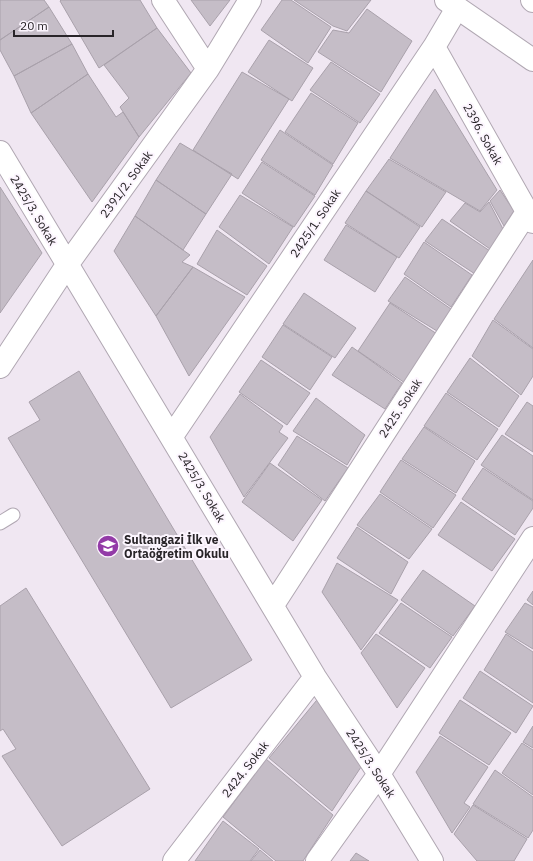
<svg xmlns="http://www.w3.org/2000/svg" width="533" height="861" viewBox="0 0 533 861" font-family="'IBM Plex Sans',sans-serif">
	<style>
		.building { fill: #c5bdc7; stroke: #a9a1ab }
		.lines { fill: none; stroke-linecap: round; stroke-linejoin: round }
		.service-casing { stroke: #b0a7b2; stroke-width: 15 }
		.minor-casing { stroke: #b0a7b2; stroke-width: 24 }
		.primary-casing { stroke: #b0a7b2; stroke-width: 24 }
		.service { stroke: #fff; stroke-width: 13 }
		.minor { stroke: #fff; stroke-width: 22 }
		.primary { stroke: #fff; stroke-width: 22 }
		.labels { text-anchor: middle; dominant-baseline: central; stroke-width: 4; stroke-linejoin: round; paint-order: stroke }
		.street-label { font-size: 12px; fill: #292529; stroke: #fcf5fe }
		.poi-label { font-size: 12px; font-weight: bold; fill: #292529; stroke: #fcf5fe; text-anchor: start }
	</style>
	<rect width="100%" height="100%" fill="#f0e7f2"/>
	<!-- building -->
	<path class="building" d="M0 0H44L49 7 0 40Z
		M61 0H140L157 28 99 68 60 1Z
		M191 0H230L210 26Z
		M282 0H291L331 27 308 63 261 30Z
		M294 0H371L347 31 333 26Z
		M49 7 72 44 14 76 0 50V40Z
		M367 9 412 41 381 92 318 52 333 30 349 33Z
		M157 28 191 73 139 137 120 107 129 98 104 65Z
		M269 40 313 68 292 101 248 72Z
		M72 44 88 74 31 113 14 76Z
		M331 62 380 94 360 123 310 90Z
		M242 72 289 99 238 179 193 150Z
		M88 74 116 117 123 112 139 137 92 202 31 113Z
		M435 89 497 190 480 211 390 158Z
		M311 93 358 123 333 164 285 132Z
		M280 130 333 165 315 195 261 160Z
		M180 143 232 174 206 214 156 180Z
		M389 159 446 192 422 227 366 191Z
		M262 162 315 196 294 227 242 193Z
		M156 180 206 214 183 250 135 216Z
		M0 187 42 253 0 313Z
		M500 190 514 211 504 226 490 201Z
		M366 191 420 227 399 258 345 223Z
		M240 195 293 227 269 264 219 227Z
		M489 202 503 229 490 249 450 221 465 203 480 212Z
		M135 216 190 255 182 262 193 267 156 316 114 251Z
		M442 219 490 251 475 274 425 241Z
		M346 225 397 257 375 292 324 260Z
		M217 230 267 266 247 295 197 264Z
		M424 242 472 275 451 307 404 274Z
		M533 260V348L494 319Z
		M193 267 245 297 189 376 156 316Z
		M405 277 451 309 437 331 388 301Z
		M304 293 356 328 335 358 283 324Z
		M390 303 437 334 405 383 358 351Z
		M493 320 533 349V376L521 395 472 356Z
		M283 325 332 357 310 390 262 357Z
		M352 347 402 383 385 409 332 375Z
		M470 358 519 396 499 427 447 392Z
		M261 360 310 393 287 425 239 392Z
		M79 371 252 660 171 708 8 438 40 420 29 402Z
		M446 393 498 429 477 460 424 426Z
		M240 394 283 426 279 432 288 438 244 497 210 437Z
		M316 398 365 435 347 465 293 431Z
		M527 402 533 406V452L505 434Z
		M424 427 475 461 456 493 402 459Z
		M502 435 533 456V500L481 465Z
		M297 436 348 468 325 501 278 465Z
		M401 460 456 495 433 528 380 492Z
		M270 463 322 500 293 541 242 502Z
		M483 468 533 501V508L515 535 462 499Z
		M380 494 432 529 409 559 357 525Z
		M461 502 515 539 492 571 438 535Z
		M357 527 408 562 391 594 337 558Z
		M337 563 398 600 361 650 322 592Z
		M423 570 475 606 453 636 401 600Z
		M26 588 150 789 62 846 2 756 16 749 3 729 0 731V606Z
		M533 591V605L527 600Z
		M401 603 452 637 430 668 379 633Z
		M525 603 533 607V649L505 632Z
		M376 634 425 668 397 708 361 653Z
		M506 634 533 652V703L484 670Z
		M480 671 533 706 516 733 463 698Z
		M321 695 363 764 332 811 269 758Z
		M460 700 511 733 489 765 439 733Z
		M533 726V748L523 742Z
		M440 736 488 767 464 803 470 807 452 833 416 772Z
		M522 743 533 750V795L502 773Z
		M266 759 333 815 303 861H276L223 817Z
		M495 770 533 797V830L528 838 473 804Z
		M473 805 527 839 514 861H477L454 834Z
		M223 821 259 849 250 861H195Z
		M260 850 273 861H251Z
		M356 853 369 861H350Z"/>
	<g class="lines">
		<!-- service casing -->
		<g class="service-casing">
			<path id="service" d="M0 523 13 515"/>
		</g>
		<!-- minor casing -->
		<g class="minor-casing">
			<path id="minor" d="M163 0 208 69
				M434 47 533 222
				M0 152 315 677 379 774 432 861
				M0 367 67 265 208 69 250 0
				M172 436 434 47 457 8
				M273 605 527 212
				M174 861 315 677
				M317 861 379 774 533 538"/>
		</g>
		<!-- primary casing -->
		<g class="primary-casing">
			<path id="primary" d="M446 0 533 60
				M532 0 533 1"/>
		</g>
		<!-- service -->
		<use href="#service" class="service"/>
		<!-- minor -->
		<use href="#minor" class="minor"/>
		<!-- primary -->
		<use href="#primary" class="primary"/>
	</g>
	<!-- icons -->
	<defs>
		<g id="school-disc" transform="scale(1.15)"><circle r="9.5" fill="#933ba7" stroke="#fcf5fe"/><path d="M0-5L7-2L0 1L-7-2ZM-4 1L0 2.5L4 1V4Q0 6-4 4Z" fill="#fff"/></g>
	</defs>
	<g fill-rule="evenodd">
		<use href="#school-disc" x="108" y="546"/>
	</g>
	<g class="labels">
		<!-- street labels -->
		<g class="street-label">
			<text transform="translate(483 134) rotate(61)">2396. Sokak</text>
			<text transform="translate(126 184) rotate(-54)">2391/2. Sokak</text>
			<text transform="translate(34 210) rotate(59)">2425/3. Sokak</text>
			<text transform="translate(315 223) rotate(-56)">2425/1. Sokak</text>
			<text transform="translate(400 408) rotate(-57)">2425. Sokak</text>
			<text transform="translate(202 487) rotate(59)">2425/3. Sokak</text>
			<text transform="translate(371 763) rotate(57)">2425/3. Sokak</text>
			<text transform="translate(245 769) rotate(-52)">2424. Sokak</text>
		</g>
		<!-- poi labels -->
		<g class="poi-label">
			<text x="124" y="539">Sultangazi İlk ve<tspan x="124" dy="14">Ortaöğretim Okulu</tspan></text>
		</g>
	</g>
	<!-- scale -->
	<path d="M14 30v6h99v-6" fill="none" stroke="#292529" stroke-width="2"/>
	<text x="20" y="30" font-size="12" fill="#292529" stroke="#fcf5fe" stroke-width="3" paint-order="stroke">20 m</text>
</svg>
